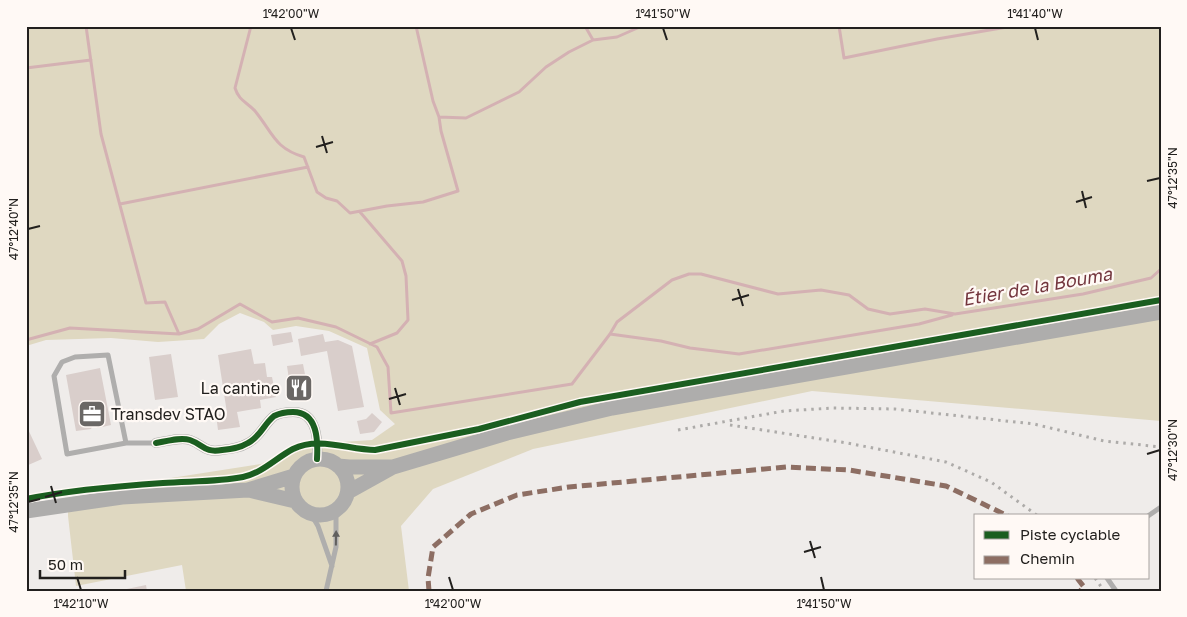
<svg xmlns="http://www.w3.org/2000/svg" width="1187" height="617" viewBox="0 0 1187 617" font-family="'Golos Text',sans-serif">
	<style>
		.green { fill: #dfd8c1 }
		.lines { fill: none; stroke-linecap: round; stroke-linejoin: round }
		.stream { stroke: #d4b1b3; stroke-width: 3 }
		.building { fill: #d9cecb }
		.lane { stroke: #afaead; stroke-width: 5 }
		.street { stroke: #afaead; stroke-width: 10 }
		.secondary { stroke: #aeadac; stroke-width: 15 }
		.rail { stroke: #adaba9; stroke-width: 3; stroke-dasharray: 2.5 5; stroke-linecap: butt }
		.quiet { stroke: #8d6e63; stroke-width: 5; stroke-dasharray: 10 5; stroke-linecap: butt }
		.cycleway-casing { stroke: #fff9f5; stroke-width: 9 }
		.cycleway { stroke: #1b5e20; stroke-width: 6 }
		.oneway { fill: #61605e }
		.ticks { fill: none; stroke: #22201e; stroke-width: 2 }
		.labels { text-anchor: middle; dominant-baseline: central; stroke-width: 4.5; stroke-linejoin: round; paint-order: stroke }
		.poi-label { font-size: 16px; fill: #22201e; stroke: #fff9f5; text-anchor: end }
		.water-label { font-size: 18px; font-style: italic; fill: #73353d; stroke: #fff9f5 }
		.neatline { fill: none; stroke: #22201e; stroke-width: 2 }
		.ticks-label { font-size: 12px; text-anchor: middle; fill: #22201e }
	</style>
	<rect width="100%" height="100%" fill="#efecea"/>
	<!-- green -->
	<path class="green" d="M26 26H1161V421L812 391 533 449 433 489 401 526 409 591H186L182 565 76 586 68 516V498L151 487 171 478 261 464 297 445 372 440 395 424 380 410 367 348 329 331 296 326 273 330 264 322 240 313 219 324 204 339 158 342 111 338 46 340 26 346Z"/>
	<g class="lines">
		<!-- stream -->
		<path class="stream" d="M86 26 101 134 146 303 165 302 179 334
			M251 26 235 88C239 101 247 102 255 111 273 133 274 148 304 157L317 192 326 198 337 201 350 213 387 206 423 202 458 191 441 131 439 117 433 101 416 26
			M585 26 593 40
			M839 26 844 58 937 39 1013 26
			M26 68 91 60
			M439 117 466 118 519 92 546 67 569 52 593 40 617 37 642 26
			M120 204 308 167
			M360 212 402 261 406 276 408 320 397 333 370 344
			M610 334 661 341 690 348 739 354 919 324 952 315
			M26 340 70 328 179 334 198 329 240 304 272 322 298 318 336 327 377 347 388 367 391 413 572 384 610 334 617 322 672 280 689 274H701L778 294 821 290 849 295 868 309 890 314 925 309 955 314 1083 294 1151 278 1161 269"/>
	</g>
	<!-- building -->
	<path class="building" d="M291 332 293 342 273 346 271 335Z
		M323 334 325 342 338 340 352 346 364 407 338 411 327 351 301 356 298 339Z
		M251 349 254 364 265 363 267 377H272L276 397 260 400 261 408 237 412 240 427 218 430 216 415 227 413 218 355Z
		M171 354 178 397 155 400 149 357Z
		M303 364 308 390 291 393 287 366Z
		M100 368 111 425 98 428 93 425 91 429 76 431 66 375Z
		M372 413 382 422 374 432 360 434 357 421 366 419Z
		M26 425 42 459 26 466Z
		M146 585 147 591H122V590Z"/>
	<g class="lines">
		<!-- lane -->
		<path class="lane" d="M108 355 126 443 67 454 54 376 62 362 75 357Z
			M126 443H156
			M311 514 318 526 332 566
			M1148 516 1161 507
			M1107 578 1116 591
			M326 591 336 547V510"/>
		<!-- street -->
		<path class="street" d="M156 443C167 441 181 437 190 440 204 445 204 453 222 450 231 449 240 448 248 443 260 437 264 424 274 416 280 413 287 412 293 412 318 412 318 441 317 459"/>
		<!-- secondary -->
		<path class="secondary" d="M292 487a28 28 0 1 1 56 0a28 28 0 1 1-56 0Z
			M338 466 349 467H392
			M249 490 295 501
			M348 492 393 467 507 433 612 408 1161 312
			M26 511 122 497 248 490 294 476"/>
		<!-- rail -->
		<path class="rail" d="M730 425 847 443 946 462 991 482 1038 516
			M678 430 784 411 833 408 895 409 1034 424 1104 441 1161 447
			M1095 578 1104 591"/>
		<!-- quiet -->
		<path class="quiet" d="M1077 578 1084 587 1080 591
			M429 591 428 578 433 547 471 514 517 495 569 487 786 467 849 470 946 486 1008 516"/>
		<!-- cycleway casing -->
		<g class="cycleway-casing">
			<path id="cycleway" d="M156 443C167 441 181 437 190 440 204 445 204 453 222 450 231 449 240 448 248 443 260 437 264 424 274 416 280 413 287 412 293 412 318 412 318 441 317 459
				M26 499C71 490 118 486 163 483 189 481 217 482 243 477 262 473 276 458 293 449 319 436 349 450 375 450L479 429 580 402 1161 300"/>
		</g>
		<!-- cycleway -->
		<use href="#cycleway" class="cycleway"/>
	</g>
	<!-- one-way arrows -->
	<defs><path id="oneway-solid" d="M-6-.8H1V-3.2L6.5 0L1 3.2V.8H-6Z" transform="scale(1.25)"/></defs>
	<use class="oneway" href="#oneway-solid" transform="translate(336 538) rotate(-89)"/>
	<!-- ticks -->
	<path class="ticks" d="M291 28 295 40M663 28 667 40M1035 28 1038 40M322 136 327 153M316 147 333 142M1147 181 1160 178M1082 191 1086 208M1076 202 1092 197M28 229 40 226M738 289 743 306M732 300 749 295M395 388 400 405M389 399 406 394M1147 454 1160 450M51 486 56 503M45 497 62 492M28 502 40 499M810 541 815 558M804 552 821 547M77 577 81 590M449 577 453 590M821 577 824 590"/>
	<!-- icons -->
	<defs>
		<g id="restaurant-square" transform="scale(1.4375)"><rect x="-9" y="-9" width="18" height="18" rx="4" fill="#6a6765" stroke="#fff9f5"/><path d="M-5-6h1v4h1v-4h1v4h1v-4h1v5L-1.5 .5V6h-2V.5L-5-1ZM5-6V6H3V1.5H1.5Q1.5-4 5-6Z" fill="#fff"/></g>
		<g id="office-square" transform="scale(1.4375)"><rect x="-9" y="-9" width="18" height="18" rx="4" fill="#6a6765" stroke="#fff9f5"/><path d="M-6-3h4V-5.5h4V-3h4V5H-6ZM-1-4.5V-3h2v-1.5ZM-6 0V1H6V0Z" fill="#fff"/></g>
	</defs>
	<g fill-rule="evenodd">
		<use href="#restaurant-square" x="299" y="388"/>
		<use href="#office-square" x="92" y="414"/>
	</g>
	<g class="labels">
		<!-- poi labels -->
		<g class="poi-label">
			<text x="280" y="388">La cantine</text>
			<text x="111" y="414" text-anchor="start">Transdev STAO</text>
		</g>
		<!-- water labels -->
		<g class="water-label">
			<text transform="translate(1037 286) rotate(-10)">Étier de la Bouma</text>
		</g>
	</g>
	<!-- border -->
	<rect width="1187" height="617" fill="none" stroke="#fff9f5" stroke-width="55"/>
	<!-- legend -->
	<rect x="974" y="514" width="175" height="65" fill="#fff9f5" stroke="#a7a29f"/>
	<rect x="984" y="531" width="25" height="8" fill="#1b5e20" stroke="#a7a29f"/>
	<text x="1020" y="540" font-size="15" fill="#22201e">Piste cyclable</text>
	<rect x="984" y="556" width="25" height="8" fill="#8d6e63" stroke="#a7a29f"/>
	<text x="1020" y="564" font-size="15" fill="#22201e">Chemin</text>
	<!-- scale -->
	<path d="M40 570v8h85v-8" fill="none" stroke="#22201e" stroke-width="2.5"/>
	<text x="48" y="570" font-size="15" fill="#22201e" stroke="#fff9f5" stroke-width="4" paint-order="stroke">50 m</text>
	<rect x="28" y="28" width="1132" height="562" class="neatline"/>
	<g class="ticks-label">
		<text x="291" y="18">1°42'00"W</text>
		<text x="663" y="18">1°41'50"W</text>
		<text x="1035" y="18">1°41'40"W</text>
		<text transform="translate(1173 178) rotate(-90)" y="4">47°12'35"N</text>
		<text transform="translate(14 229) rotate(-90)" y="4">47°12'40"N</text>
		<text transform="translate(1173 450) rotate(-90)" y="4">47°12'30"N</text>
		<text transform="translate(14 502) rotate(-90)" y="4">47°12'35"N</text>
		<text x="81" y="608">1°42'10"W</text>
		<text x="453" y="608">1°42'00"W</text>
		<text x="824" y="608">1°41'50"W</text>
	</g>
</svg>
